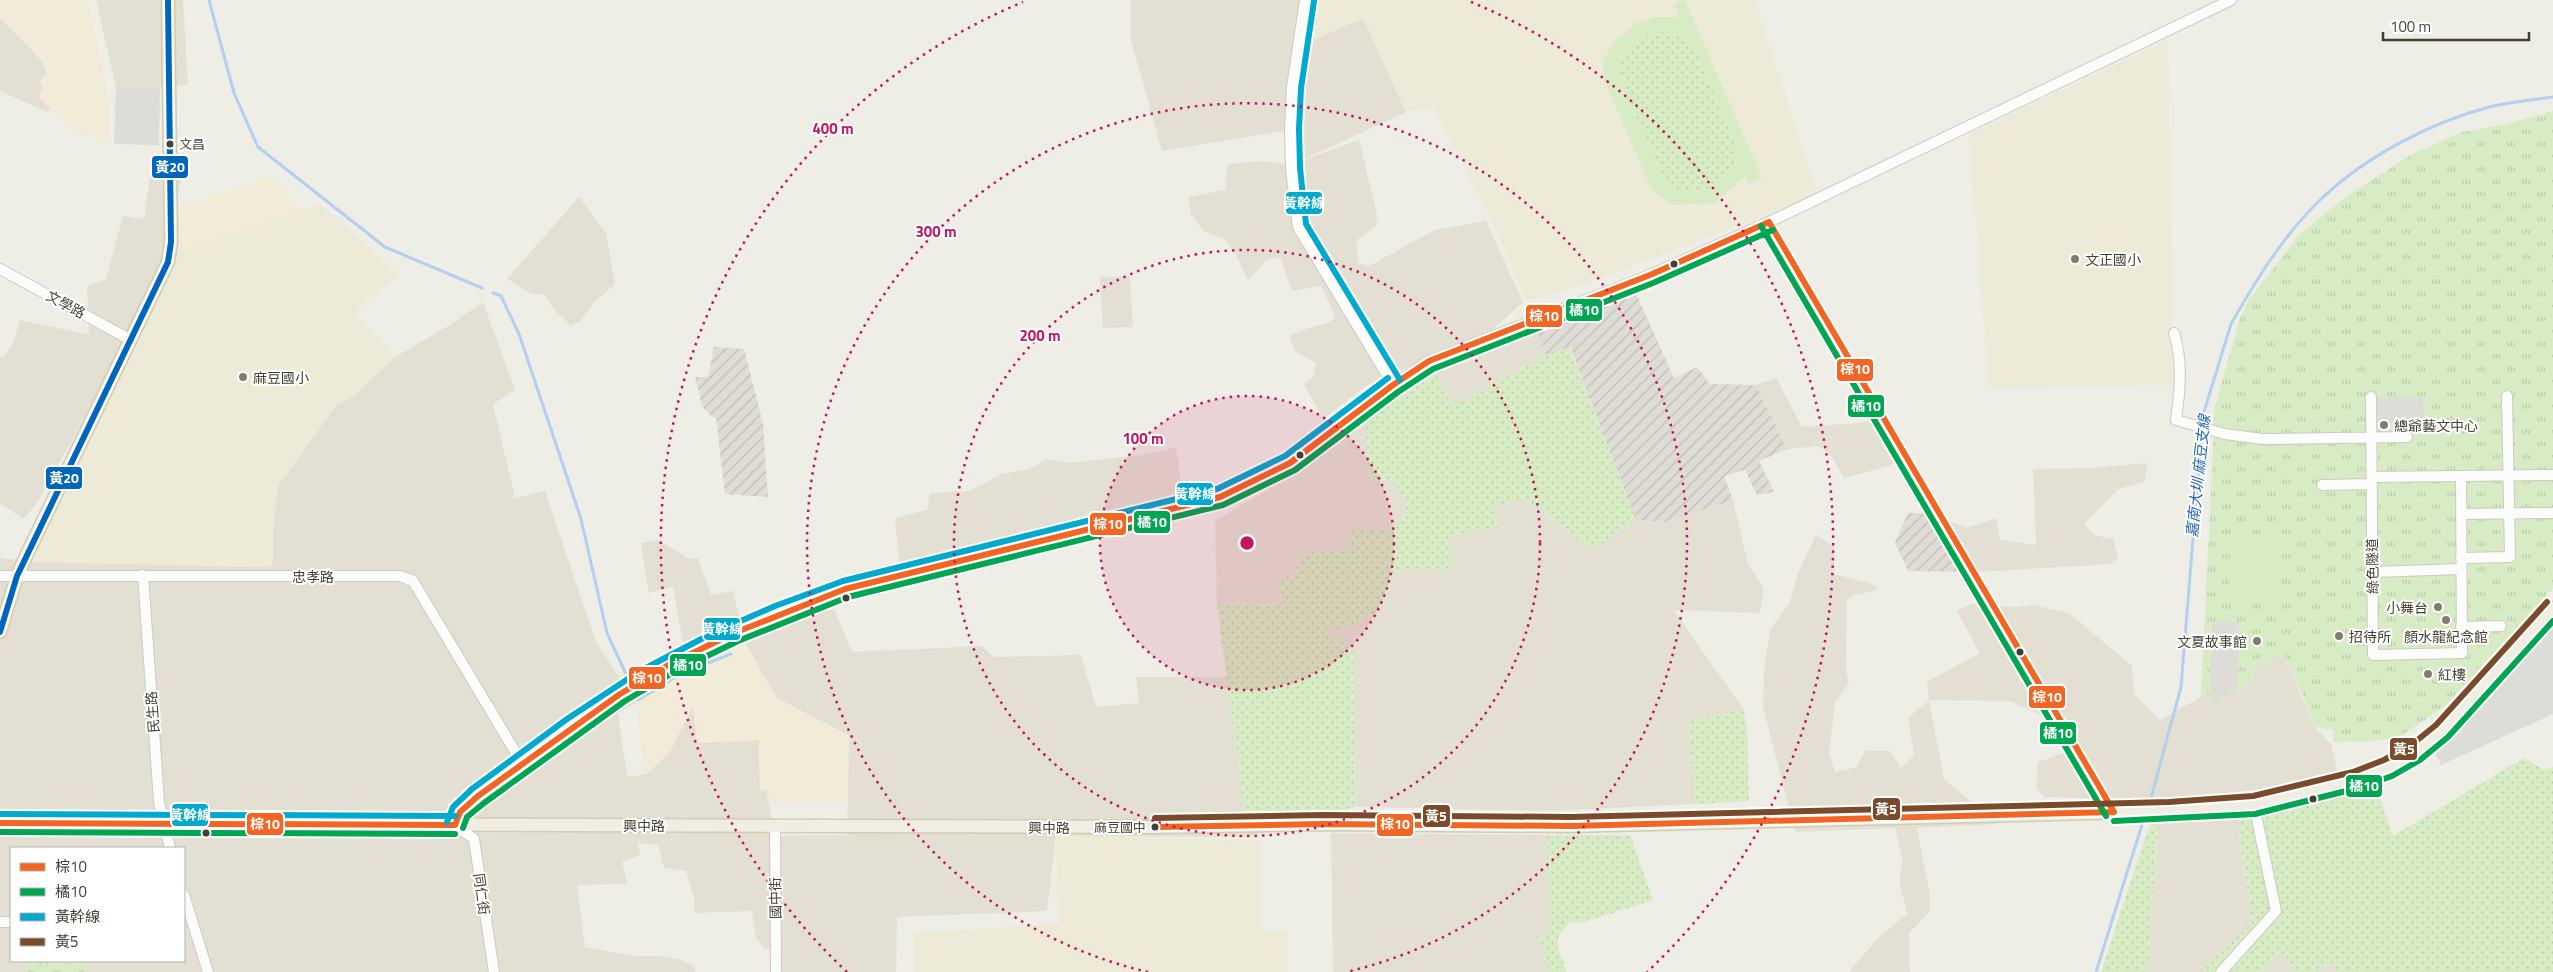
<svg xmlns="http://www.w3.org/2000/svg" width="2553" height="972" viewBox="0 0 2553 972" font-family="'Titillium Web','Noto Sans TC',sans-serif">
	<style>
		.residential { fill: #e3e0d3; fill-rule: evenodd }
		.commercial { fill: #f2ebd7 }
		.industrial { fill: url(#industrial-furrows) }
		.education { fill: #edead7 }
		.grass { fill: url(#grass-dots) }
		.forest { fill: url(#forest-crowns) }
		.park { fill: url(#park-tufts) }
		.pitch { fill: #d7ebc4; fill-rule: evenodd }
		.parking { fill: #dddcd6 }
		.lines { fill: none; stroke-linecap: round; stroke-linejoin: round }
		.stream { stroke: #b2d0ef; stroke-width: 3 }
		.minor-casing { stroke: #cccac3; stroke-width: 12 }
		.major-casing { stroke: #d1ccb2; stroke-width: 15 }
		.minor { stroke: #fcfcfb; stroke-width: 10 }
		.major { stroke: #f0eee2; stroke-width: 12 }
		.bus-1-casing { stroke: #fff; stroke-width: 10 }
		.bus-2-casing { stroke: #fff; stroke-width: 10 }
		.bus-3-casing { stroke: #fff; stroke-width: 10 }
		.bus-4-casing { stroke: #fff; stroke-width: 10 }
		.bus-5-casing { stroke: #fff; stroke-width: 10 }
		.bus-1 { stroke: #f26522; stroke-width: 6 }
		.bus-2 { stroke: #00a651; stroke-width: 6 }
		.bus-3 { stroke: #00a9ce; stroke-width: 6 }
		.bus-4 { stroke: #7a4b2a; stroke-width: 6 }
		.bus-5 { stroke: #0065bd; stroke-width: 6 }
		.ring { fill: none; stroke: #c2185b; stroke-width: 2.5; stroke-dasharray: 2.5 5 }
		.bus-dot { fill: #443f32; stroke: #fff; stroke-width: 2 }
		.poi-dot { fill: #807c71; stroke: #fff; stroke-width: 2 }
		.labels { text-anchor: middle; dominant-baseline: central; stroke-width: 4; stroke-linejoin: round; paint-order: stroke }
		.bus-label { font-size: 13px; fill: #443f32; stroke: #fff; text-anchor: start }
		.poi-label { font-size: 14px; fill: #443f32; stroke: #fff; text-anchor: start }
		.street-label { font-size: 14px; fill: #443f32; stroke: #fff }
		.water-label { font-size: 15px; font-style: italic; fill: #2768b4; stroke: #fff }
		.centre { fill: #c2185b; stroke: #fff; stroke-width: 2.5 }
		.ring-label { font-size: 15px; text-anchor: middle; font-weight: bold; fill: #c2185b; stroke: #fff; stroke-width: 4; stroke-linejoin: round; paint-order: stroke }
		.line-badge { stroke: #fff; stroke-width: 2 }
		.badge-label { font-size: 14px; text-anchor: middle; font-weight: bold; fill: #fff }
	</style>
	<defs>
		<pattern id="industrial-furrows" width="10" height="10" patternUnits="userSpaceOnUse" patternTransform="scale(1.25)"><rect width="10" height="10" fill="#dedcd4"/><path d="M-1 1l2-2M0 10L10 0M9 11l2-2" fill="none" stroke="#c0beb6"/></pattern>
		<pattern id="grass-dots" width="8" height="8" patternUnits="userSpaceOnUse" patternTransform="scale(1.25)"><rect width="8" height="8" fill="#d7ebc4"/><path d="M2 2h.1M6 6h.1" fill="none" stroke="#bacba9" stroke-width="1.8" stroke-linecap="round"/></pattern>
		<pattern id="forest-crowns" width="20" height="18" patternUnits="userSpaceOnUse" patternTransform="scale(1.25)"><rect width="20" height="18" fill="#d7ebc4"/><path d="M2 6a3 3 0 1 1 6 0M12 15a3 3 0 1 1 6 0" fill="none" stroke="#bacba9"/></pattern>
		<pattern id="park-tufts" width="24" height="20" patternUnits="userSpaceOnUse" patternTransform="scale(1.25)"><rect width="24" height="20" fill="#d7ebc4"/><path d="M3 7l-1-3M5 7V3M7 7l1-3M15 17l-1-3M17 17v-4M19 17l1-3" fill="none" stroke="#bacba9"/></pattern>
	</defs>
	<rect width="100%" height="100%" fill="#eeede6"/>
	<!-- residential -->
	<path class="residential" d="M96 0H183L188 85 160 88 116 87Z
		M1131 0H1302L1301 45 1363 18 1406 112 1298 162 1359 140 1376 210 1377 226 1359 238 1356 244 1358 263 1369 266 1435 230 1486 221 1523 302 1493 329 1366 386 1323 419 1304 384 1313 378 1316 363 1296 352 1289 336 1303 330 1330 322 1335 316 1321 286 1292 291 1280 257 1267 260 1248 280 1235 253 1225 239 1203 231 1191 214 1189 197 1225 190 1228 164 1265 161 1290 165V130L1162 151 1131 40Z
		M0 15 43 63 47 74 40 82 51 106 47 112 0 91Z
		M187 158 174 208 176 251 39 500 24 519 0 504V357L3 358 14 342 20 320 89 335 87 286 106 279 123 216 144 219 152 163Z
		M579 197 606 233 615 284 594 302 581 320 571 326 554 310 544 294H532L507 279Z
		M1130 276 1133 327 1103 328 1100 277Z
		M483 302 515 390 493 404 515 498 545 491 596 642 636 703 618 713 627 777 646 774 694 705 697 743 759 740 760 791 766 790 775 836 847 835 849 735 776 698 736 627 684 647 673 587 649 593 641 543 658 540 690 559 698 558 711 595 733 591 741 625 827 592 852 652 982 646 994 657 1081 655 1096 707 1139 703 1136 677H1228L1248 837 1056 836 1047 911 897 917 896 972H775L773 950 763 948 756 937 752 911 694 913V898L686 871 664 868 658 845 638 843 640 855 622 862 627 884 577 885 585 947 634 956H657L681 960 694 966 696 972H0V558L37 562 268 567 278 486 337 404 352 397 395 357 448 326ZM11 848H184V961H11Z
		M1535 325 1546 355 1453 407 1431 365Z
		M1776 378 1802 427 1872 422 1899 463 1844 478 1832 457 1819 446 1787 449 1756 385Z
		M1365 417 1369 481 1391 479 1408 503 1402 520 1385 530H1348V548L1301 554 1295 577 1283 604 1217 605 1215 521 1288 477Z
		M1176 447 1183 498 1027 541 900 569 895 518 927 510 930 493 969 491 1002 474 1027 470 1047 459 1067 463 1143 455Z
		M2148 463 2144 482 2118 489 2084 524 2094 535 2113 539 2118 557 2111 564 1975 572 1942 518 1967 528 1996 518 2000 540 2036 545 2033 469 2091 468Z
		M1523 498 1593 550 1636 520 1666 522 1733 500 1748 564 1764 589 1760 613 1674 610 1743 709 1689 722 1695 804 1550 811 1355 807 1353 652 1325 628H1346L1377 612 1396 569H1452L1448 536 1498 528 1493 506Z
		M1816 534 1834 547V574L1875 585 1878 590 1855 595 1847 600 1846 671 1849 683 1835 703 1829 753 1835 772 1857 767 1865 751H1890L1901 768 1914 755 1908 718 1929 700 1927 682 1980 653 1957 611 1971 604 2013 607 2033 605 2069 613 2132 666 2134 694 2160 720 2201 697 2246 686 2253 669 2283 653 2314 726 2331 744 2338 774 2233 794 2252 923 2201 972H2147L2158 828 2155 823 2154 804 2138 800 2044 797 2036 788 2038 762 2066 752 2047 717 2009 701 1929 700 1944 779 1998 824 1917 828 1930 896V911L1909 933 1910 972H1849L1877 939 1907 914 1899 879 1903 862 1895 828 1795 832 1763 707 1764 672 1770 630 1789 604 1798 574Z
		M1331 833 1547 835 1549 932 1537 936 1549 972H1333Z
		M2281 950 2294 972H2261Z
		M2335 963 2337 972H2313Z"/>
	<!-- commercial -->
	<path class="commercial" d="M0 0H88L109 103V141H100L77 131 41 100 39 96 49 72 47 64 0 18Z
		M271 176 302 211 176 251 174 208Z
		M736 627 777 698 838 731 849 735 846 802 773 803 766 790 760 791 759 740 697 743 693 706 669 754 645 775 636 703 618 673Z"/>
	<!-- industrial -->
	<path class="industrial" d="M1634 289 1674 378 1697 367 1710 384 1756 385 1787 449 1759 461 1774 492 1757 495 1745 470 1724 476 1733 500 1666 522 1636 520 1570 347 1546 355 1535 325Z
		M714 347 744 349 763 424 768 497 725 494 716 418 710 415 702 406 695 377H708Z
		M1908 513H1929L1942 518 1975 572 1908 571 1895 542Z"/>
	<!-- education -->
	<path class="education" d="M1308 0H1755L1817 195 1580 286 1526 301 1501 240 1433 106 1406 112 1363 18 1301 45Z
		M2168 40 2173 385 1989 388 1969 134Z
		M320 204 399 273 355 313 395 357 352 397 336 404 278 486 273 525V564L268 567 37 562 29 547 176 251Z
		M1056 836 1259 840 1261 932H1288V972H914V933L1058 923Z"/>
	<!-- grass -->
	<path class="grass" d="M1664 32C1678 34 1685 37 1695 48L1738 152 1736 162 1731 174 1716 186 1696 191 1672 188 1665 180C1656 159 1617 82 1620 65 1624 43 1646 37 1664 32Z
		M1569 347 1636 520 1593 550 1524 498 1494 506 1498 528 1448 536 1453 569H1396L1377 612 1346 628H1326L1353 652 1355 807 1248 837 1217 605 1283 604 1279 578 1295 577 1301 554 1348 548V530H1385L1402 520 1408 503 1391 479 1369 482 1365 417C1389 401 1408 382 1431 365L1453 407 1546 355Z
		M1743 709 1747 727 1749 801 1695 804 1689 722Z
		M2524 758 2544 770 2553 767V972H2337L2334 964 2313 972H2294L2281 951 2261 972H2201L2252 923 2233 794 2322 783 2370 768 2393 836Z
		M2155 823 2158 827 2147 972H2101L2147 832 2151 825Z
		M1547 835H1630L1653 900 1584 922H1571C1549 941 1559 948 1567 972H1549L1537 936 1549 932Z"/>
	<!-- forest -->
	<path class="forest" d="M27 961H54V963L75 964 76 961H88L84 972H28Z"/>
	<!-- park -->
	<path class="park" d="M2553 111V588L2445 706 2399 737 2374 741 2333 742V730L2314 726 2304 698 2283 653 2253 669 2254 680 2246 686 2201 697 2215 407 2240 318 2249 300 2300 234 2348 195 2413 154 2459 133 2507 124Z"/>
	<!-- pitch -->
	<path class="pitch" d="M1685 0 1762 178 1748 184 1746 175 1715 203 1672 205 1661 197 1652 190 1604 80 1603 61 1614 42 1636 23 1657 17H1679L1674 4ZM1664 32C1678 34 1686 37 1695 48L1738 152 1736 162 1731 174 1716 186 1696 191 1672 188 1665 180C1656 159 1617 82 1620 65 1624 43 1646 37 1664 32Z
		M2230 541 2281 542V598H2229Z"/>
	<!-- parking -->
	<path class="parking" d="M116 87 160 88 159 145 114 144Z
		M2423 397 2424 422 2374 423V398Z
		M2553 618V714L2441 765 2435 753Z
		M2212 621 2239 622 2237 686 2230 695 2220 697V702L2210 706Z"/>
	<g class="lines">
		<!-- stream -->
		<path class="stream" d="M209 0 234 93 258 147 385 247 482 288
			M493 293 501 296 519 334 581 519 607 633 626 674
			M633 690 638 700 682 673 731 654
			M2148 809 2181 687 2203 415 2231 324C2256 280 2283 236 2320 200 2365 157 2429 123 2489 107 2510 102 2532 100 2553 97
			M2096 972 2145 815"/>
		<!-- minor casing -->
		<g class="minor-casing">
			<path id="minor" d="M1305 0 1292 87 1290 129 1291 169 1298 227 1393 385
				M0 269 131 340
				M2174 333C2183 362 2180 391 2176 420L2225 434 2262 439 2407 437
				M2371 397 2373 655 2462 653 2461 476
				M2372 477 2553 475
				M2322 485 2372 484
				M2462 514 2553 513
				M2461 558 2510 557 2507 396
				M2373 572 2461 569
				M143 575 159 802 170 848
				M0 576H400L413 581 522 763
				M2461 627 2501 626
				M775 825 776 972
				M184 895 208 972
				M0 922H11
				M494 972 474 839 455 825C467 796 505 775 530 757 575 725 620 693 668 665 724 634 785 610 845 589L1220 497 1290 463 1393 385 1429 361 1650 275 1769 222 2231 0
				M2221 972 2276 911 2254 805"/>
		</g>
		<!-- major casing -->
		<g class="major-casing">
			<path id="major" d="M0 632 17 576 27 554 168 262 171 242 168 0
				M0 823 1155 827 1322 824 1571 826 2169 811 2254 805 2356 780 2388 768 2415 753 2442 731 2553 608"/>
		</g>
		<!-- minor -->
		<use href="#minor" class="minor"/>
		<!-- major -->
		<use href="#major" class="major"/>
		<!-- bus-1 casing -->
		<g class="bus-1-casing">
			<path id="bus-1" d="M1769 222 2114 812
				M0 823 455 825
				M455 825 460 812 478 796 620 694 670 664 734 633 845 589 1220 497 1290 463 1393 385 1429 361 1650 275 1769 222
				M1155 827 1322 824 1571 826 2114 812"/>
		</g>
		<!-- bus-2 casing -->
		<g class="bus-2-casing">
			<path id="bus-2" d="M1761 226 2106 816
				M2114 821 2255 814 2358 788 2392 776 2420 760 2448 737 2553 621
				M463 828 467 817 484 803 625 701 674 672 738 641 848 597 1223 505 1295 470 1398 392 1433 369 1653 283 1773 230
				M0 832 455 834"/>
		</g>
		<!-- bus-3 casing -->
		<g class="bus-3-casing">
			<path id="bus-3" d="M1314 1 1301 88 1299 129 1300 168 1306 224 1400 380
				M0 814 455 816
				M447 822 453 807 472 789 567 719 640 671 709 635 775 606 843 581 1217 489 1285 456 1388 378"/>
		</g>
		<!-- bus-4 casing -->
		<g class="bus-4-casing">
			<path id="bus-4" d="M1155 818 1322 815 1571 817 2169 802 2253 796 2353 772 2384 760 2410 746 2436 725 2547 602"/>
		</g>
		<!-- bus-5 casing -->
		<g class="bus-5-casing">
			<path id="bus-5" d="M0 632 17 576 168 262 171 242 168 0"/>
		</g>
		<!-- bus-1 -->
		<use href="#bus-1" class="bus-1"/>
		<!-- bus-2 -->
		<use href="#bus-2" class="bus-2"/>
		<!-- bus-3 -->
		<use href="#bus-3" class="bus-3"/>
		<!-- bus-4 -->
		<use href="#bus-4" class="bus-4"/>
		<!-- bus-5 -->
		<use href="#bus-5" class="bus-5"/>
	</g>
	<!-- distance rings -->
	<circle cx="1247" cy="543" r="147" fill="#c2185b" fill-opacity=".12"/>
	<g class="ring">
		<circle cx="1247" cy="543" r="147"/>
		<circle cx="1247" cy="543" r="293"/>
		<path d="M1148 972A440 440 0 1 1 1346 972"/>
		<path d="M847 972A586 586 0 0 1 1023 2M1471 2A586 586 0 0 1 1647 972"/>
	</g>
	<!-- markers -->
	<g class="bus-dot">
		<circle cx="170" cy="144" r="4.5"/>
		<circle cx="1674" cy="264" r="4.5"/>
		<circle cx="1300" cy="455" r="4.5"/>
		<circle cx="846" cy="598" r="4.5"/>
		<circle cx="2020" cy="652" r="4.5"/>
		<circle cx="2313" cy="799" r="4.5"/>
		<circle cx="1155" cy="827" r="4.5"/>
		<circle cx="206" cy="833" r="4.5"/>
	</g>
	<g class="poi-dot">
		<circle cx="2075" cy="259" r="5"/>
		<circle cx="243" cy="377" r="5"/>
		<circle cx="2384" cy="425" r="5"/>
		<circle cx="2438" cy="607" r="5"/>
		<circle cx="2446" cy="620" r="5"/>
		<circle cx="2339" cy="636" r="5"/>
		<circle cx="2257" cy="641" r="5"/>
		<circle cx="2428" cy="674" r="5"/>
	</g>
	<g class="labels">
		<!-- bus labels -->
		<g class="bus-label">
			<text x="179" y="144">文昌</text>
			<text x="1146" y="827" text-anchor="end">麻豆國中</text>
		</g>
		<!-- poi labels -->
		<g class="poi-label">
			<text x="2085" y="259">文正國小</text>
			<text x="253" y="377">麻豆國小</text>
			<text x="2394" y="425">總爺藝文中心</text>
			<text x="2428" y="607" text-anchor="end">小舞台</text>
			<text x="2349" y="636">招待所</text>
			<text x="2446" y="636" text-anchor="middle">顏水龍紀念館</text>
			<text x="2247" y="641" text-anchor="end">文夏故事館</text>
			<text x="2438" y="674">紅樓</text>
		</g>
		<!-- street labels -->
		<g class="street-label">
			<text transform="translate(66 304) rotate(28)">文學路</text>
			<text transform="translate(2372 566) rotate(-91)">綠色隧道</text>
			<text x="313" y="576">忠孝路</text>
			<text transform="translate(152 712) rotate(-94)">民生路</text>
			<text x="644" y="825">興中路</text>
			<text x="1049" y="827">興中路</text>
			<text transform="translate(482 894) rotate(82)">同仁街</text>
			<text transform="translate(775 898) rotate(-91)">國中街</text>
		</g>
		<!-- water labels -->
		<g class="water-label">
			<text transform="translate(2198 476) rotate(-84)">嘉南大圳 麻豆支線</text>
		</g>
	</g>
	<circle cx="1247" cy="543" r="8" class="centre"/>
	<g class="ring-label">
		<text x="833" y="134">400 m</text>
		<text x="936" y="237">300 m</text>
		<text x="1040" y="341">200 m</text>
		<text x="1143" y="444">100 m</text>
	</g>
	<g class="line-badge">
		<rect x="151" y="155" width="38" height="24" rx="5" fill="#0065bd"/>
		<rect x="1285" y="191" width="38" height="24" rx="5" fill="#00a9ce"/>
		<rect x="1565" y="298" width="38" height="24" rx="5" fill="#00a651"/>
		<rect x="1525" y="304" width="38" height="24" rx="5" fill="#f26522"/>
		<rect x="1836" y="358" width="38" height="24" rx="5" fill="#f26522"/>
		<rect x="1847" y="394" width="38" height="24" rx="5" fill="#00a651"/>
		<rect x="45" y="466" width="38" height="24" rx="5" fill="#0065bd"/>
		<rect x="1176" y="482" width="38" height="24" rx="5" fill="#00a9ce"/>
		<rect x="1133" y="510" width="38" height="24" rx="5" fill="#00a651"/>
		<rect x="1089" y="512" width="38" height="24" rx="5" fill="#f26522"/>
		<rect x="703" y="617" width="38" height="24" rx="5" fill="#00a9ce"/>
		<rect x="669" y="653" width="38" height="24" rx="5" fill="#00a651"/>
		<rect x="628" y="666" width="38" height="24" rx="5" fill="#f26522"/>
		<rect x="2028" y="685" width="38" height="24" rx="5" fill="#f26522"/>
		<rect x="2039" y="721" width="38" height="24" rx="5" fill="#00a651"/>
		<rect x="2389" y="737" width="29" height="24" rx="5" fill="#7a4b2a"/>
		<rect x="2345" y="774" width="38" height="24" rx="5" fill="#00a651"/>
		<rect x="1872" y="797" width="29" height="24" rx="5" fill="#7a4b2a"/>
		<rect x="171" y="803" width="38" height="24" rx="5" fill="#00a9ce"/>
		<rect x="1422" y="804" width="29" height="24" rx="5" fill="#7a4b2a"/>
		<rect x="246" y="812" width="38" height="24" rx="5" fill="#f26522"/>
		<rect x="1376" y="813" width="38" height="24" rx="5" fill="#f26522"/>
	</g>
	<g class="badge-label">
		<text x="170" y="172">黃20</text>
		<text x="1304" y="208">黃幹線</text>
		<text x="1584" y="315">橘10</text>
		<text x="1544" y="321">棕10</text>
		<text x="1855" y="374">棕10</text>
		<text x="1866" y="411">橘10</text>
		<text x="64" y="483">黃20</text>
		<text x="1195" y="499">黃幹線</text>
		<text x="1152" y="527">橘10</text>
		<text x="1108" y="529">棕10</text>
		<text x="722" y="634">黃幹線</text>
		<text x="688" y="670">橘10</text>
		<text x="647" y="683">棕10</text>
		<text x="2047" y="702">棕10</text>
		<text x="2058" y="738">橘10</text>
		<text x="2404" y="754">黃5</text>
		<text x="2364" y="791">橘10</text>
		<text x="1886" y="814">黃5</text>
		<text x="190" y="820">黃幹線</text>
		<text x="1436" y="821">黃5</text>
		<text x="265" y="829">棕10</text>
		<text x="1395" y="829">棕10</text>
	</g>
	<!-- legend -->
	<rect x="10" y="847" width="175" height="115" fill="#ffffff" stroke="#b4b2ad"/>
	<rect x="20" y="863" width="25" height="8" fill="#f26522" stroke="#b4b2ad"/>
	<text x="55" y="872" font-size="15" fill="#443f32">棕10</text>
	<rect x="20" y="888" width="25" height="8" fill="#00a651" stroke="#b4b2ad"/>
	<text x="55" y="897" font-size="15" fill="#443f32">橘10</text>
	<rect x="20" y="913" width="25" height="8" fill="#00a9ce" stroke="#b4b2ad"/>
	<text x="55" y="922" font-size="15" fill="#443f32">黃幹線</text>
	<rect x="20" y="938" width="25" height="8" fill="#7a4b2a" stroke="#b4b2ad"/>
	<text x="55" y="947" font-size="15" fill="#443f32">黃5</text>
	<!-- scale -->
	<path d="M2383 32v8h146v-8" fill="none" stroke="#443f32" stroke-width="2.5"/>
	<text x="2390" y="32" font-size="15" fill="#443f32" stroke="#ffffff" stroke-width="4" paint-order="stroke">100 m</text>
</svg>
